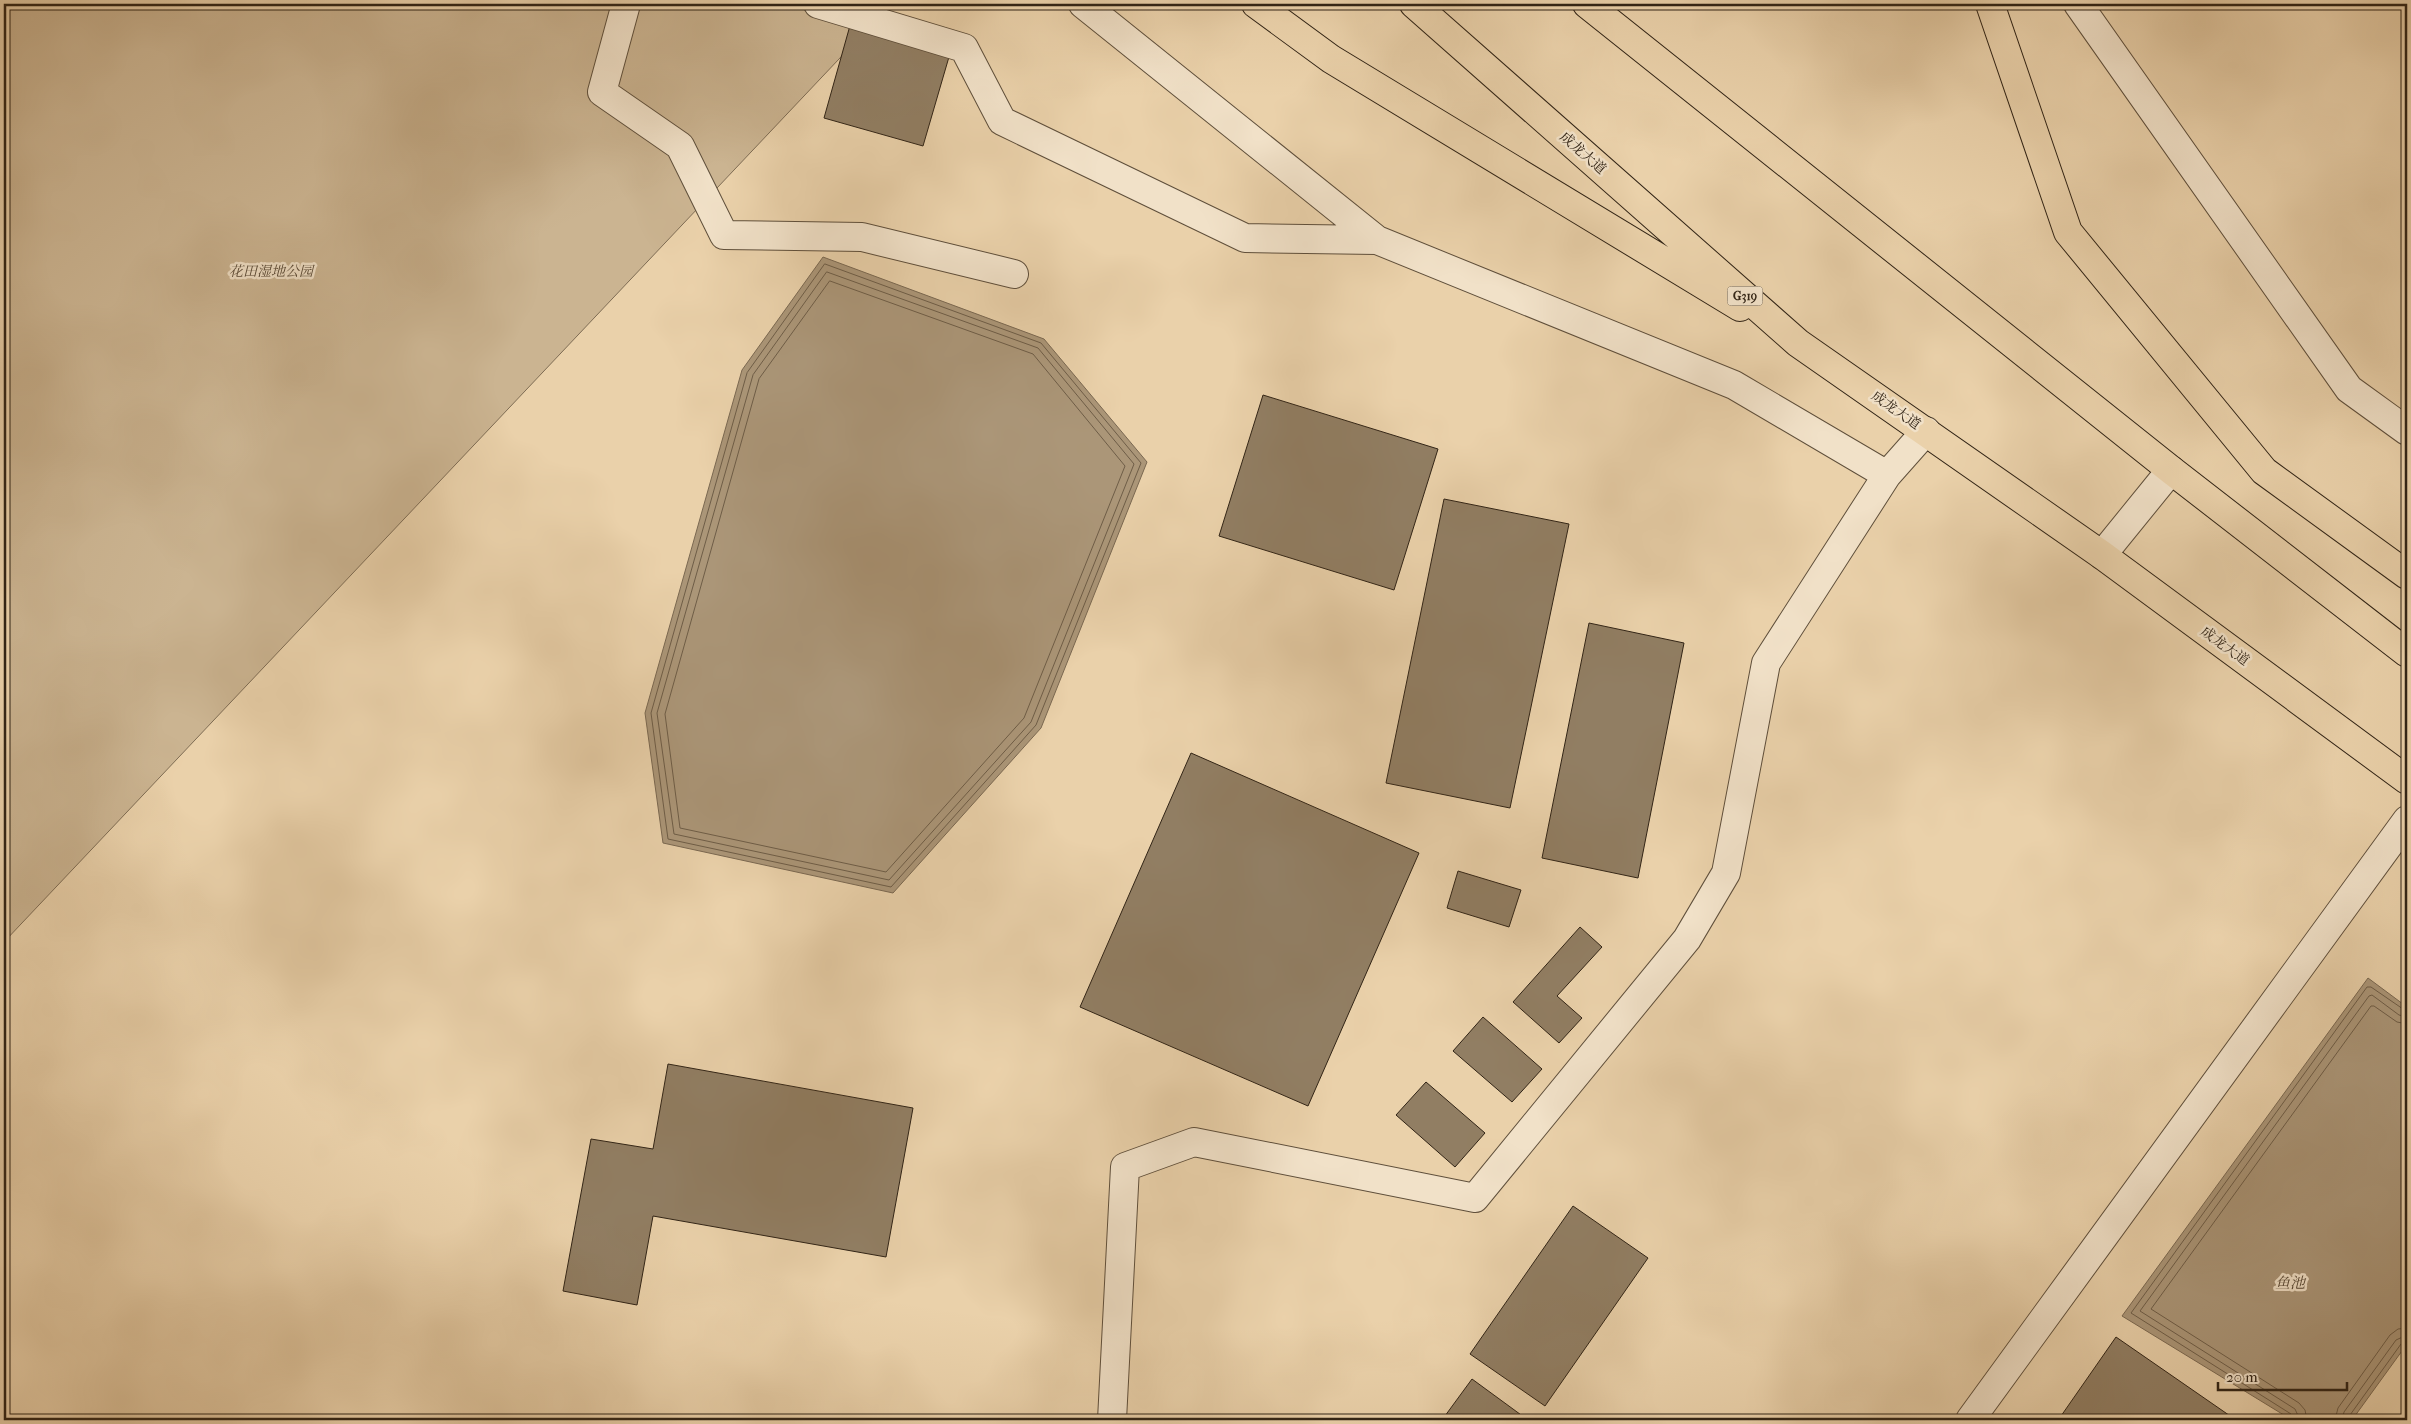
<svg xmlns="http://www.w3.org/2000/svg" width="2411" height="1424" viewBox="0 0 2411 1424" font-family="'IM FELL French Canon','Noto Serif SC',serif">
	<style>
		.green { fill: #cbb491; stroke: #7e6c54 }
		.water { fill: #ab9678; stroke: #7a6851 }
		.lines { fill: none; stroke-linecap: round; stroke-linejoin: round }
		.shore { stroke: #6e5d47; stroke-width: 1 }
		.building { fill: #917e63; stroke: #312416 }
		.minor-casing { stroke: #5f4f3b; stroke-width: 30 }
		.highway-casing { stroke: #312416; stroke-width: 30 }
		.minor { stroke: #f1e1c8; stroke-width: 28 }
		.highway { stroke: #ead1aa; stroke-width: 28 }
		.labels { text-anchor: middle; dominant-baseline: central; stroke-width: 5; stroke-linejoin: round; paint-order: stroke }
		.shield { fill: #f1e1c8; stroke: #6b5d4b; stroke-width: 1 }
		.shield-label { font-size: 12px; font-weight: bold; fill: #312416 }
		.street-label { font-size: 14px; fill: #312416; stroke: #f1e1c8 }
		.park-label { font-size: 14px; font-style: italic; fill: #584835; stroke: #f1e1c8 }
		.water-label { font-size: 15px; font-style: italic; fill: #564633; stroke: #f1e1c8 }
	</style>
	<rect width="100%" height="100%" fill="#ead1aa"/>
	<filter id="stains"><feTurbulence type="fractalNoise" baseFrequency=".004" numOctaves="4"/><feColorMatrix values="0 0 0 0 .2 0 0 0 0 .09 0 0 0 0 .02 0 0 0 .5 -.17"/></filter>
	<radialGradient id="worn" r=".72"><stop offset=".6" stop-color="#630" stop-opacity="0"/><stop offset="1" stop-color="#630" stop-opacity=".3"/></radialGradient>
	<!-- green -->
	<path class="green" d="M4 4H891L4 942Z"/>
	<!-- water -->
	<path class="water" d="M823 257 1044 339 1147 462 1041 728 893 893 663 843 645 713 742 370Z
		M2368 978 2407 1007V1344L2352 1420H2292L2122 1316Z"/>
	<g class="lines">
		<!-- shore -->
		<path class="shore" d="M825 264 1041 343 1141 463 1036 725 891 887 668 839 651 713 747 373Z
			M827 272 1038 348 1134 464 1031 722 889 880 674 834 657 713 753 375Z
			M830 281 1033 354 1125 466 1024 718 886 872 680 828 665 714 759 379Z
			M2294 1420 2291 1414 2131 1313 2367 987H2371L2403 1009 2407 1010
			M2300 1420 2295 1409 2140 1311 2369 996 2372 995 2399 1015 2407 1017
			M2307 1420 2305 1410 2299 1403 2151 1309 2371 1006H2374L2397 1022 2407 1024
			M2335 1420 2338 1408 2390 1335 2398 1329 2407 1328
			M2342 1420 2344 1412 2396 1340 2407 1335
			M2349 1420 2350 1415 2401 1344 2407 1342"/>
	</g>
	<!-- building -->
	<path class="building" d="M851 22 951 50 923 146 824 118Z
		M1263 395 1438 449 1394 590 1219 536Z
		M1444 499 1569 524 1510 808 1386 783Z
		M1589 623 1684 643 1638 878 1542 858Z
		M1191 753 1419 853 1308 1106 1080 1007Z
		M1458 871 1521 890 1509 927 1447 908Z
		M1580 927 1602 947 1557 996 1582 1018 1559 1043 1513 1002Z
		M1483 1017 1542 1069 1512 1102 1453 1051Z
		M668 1064 913 1108 886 1257 653 1216 637 1305 563 1291 591 1139 653 1149Z
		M1426 1082 1485 1133 1455 1167 1396 1115Z
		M1573 1206 1648 1258 1545 1406 1470 1354Z
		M2116 1337 2236 1420H2067L2061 1416Z
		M1472 1379 1528 1420H1442Z"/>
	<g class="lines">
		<!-- minor casing -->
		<g class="minor-casing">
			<path id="minor" d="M626 4 602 92 680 146 724 235 862 237 1014 274
				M818 4 964 48 1002 121 1245 238 1377 240 1734 385 1887 475
				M1083 4 1377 240
				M2078 4 2349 389 2407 431
				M2102 555 2171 470
				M1112 1420 1125 1167 1194 1142 1475 1198 1687 939 1726 873 1766 663 1887 475 1926 431
				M1970 1420 2407 820"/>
		</g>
		<!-- highway casing -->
		<g class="highway-casing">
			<path id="highway" d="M1256 4 1331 59 1740 307
				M1414 4 1798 343 2102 555 2407 780
				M1587 4 2171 470 2407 653
				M1990 4 2068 232 2264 471 2407 575"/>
		</g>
		<!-- minor -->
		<use href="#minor" class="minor"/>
		<!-- highway -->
		<use href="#highway" class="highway"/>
	</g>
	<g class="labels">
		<!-- shield labels -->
		<rect class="shield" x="1727.5" y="286.5" width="35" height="19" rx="4"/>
		<g class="shield-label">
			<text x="1745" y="296">G319</text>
		</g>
		<!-- street labels -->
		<g class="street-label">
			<text transform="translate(1583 153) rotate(41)">成龙大道</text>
			<text transform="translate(1896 410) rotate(35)">成龙大道</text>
			<text transform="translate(2225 646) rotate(36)">成龙大道</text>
		</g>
		<!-- park labels -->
		<g class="park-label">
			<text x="271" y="271">花田湿地公园</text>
		</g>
		<!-- water labels -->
		<g class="water-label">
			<text x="2290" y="1283">鱼池</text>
		</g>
	</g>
	<!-- margin -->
	<rect width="2411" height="1424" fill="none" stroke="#ead1aa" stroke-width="20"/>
	<rect x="5" y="5" width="2401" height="1414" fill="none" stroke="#312416" stroke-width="2.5"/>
	<rect x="10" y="10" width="2391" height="1404" fill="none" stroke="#312416"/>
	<!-- scale -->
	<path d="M2218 1382v8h129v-8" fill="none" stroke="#312416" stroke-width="2.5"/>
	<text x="2226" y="1382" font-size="15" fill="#312416" stroke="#f1e1c8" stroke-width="4" paint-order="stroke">20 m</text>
	<rect width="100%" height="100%" filter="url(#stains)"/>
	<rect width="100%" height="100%" fill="url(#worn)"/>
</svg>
